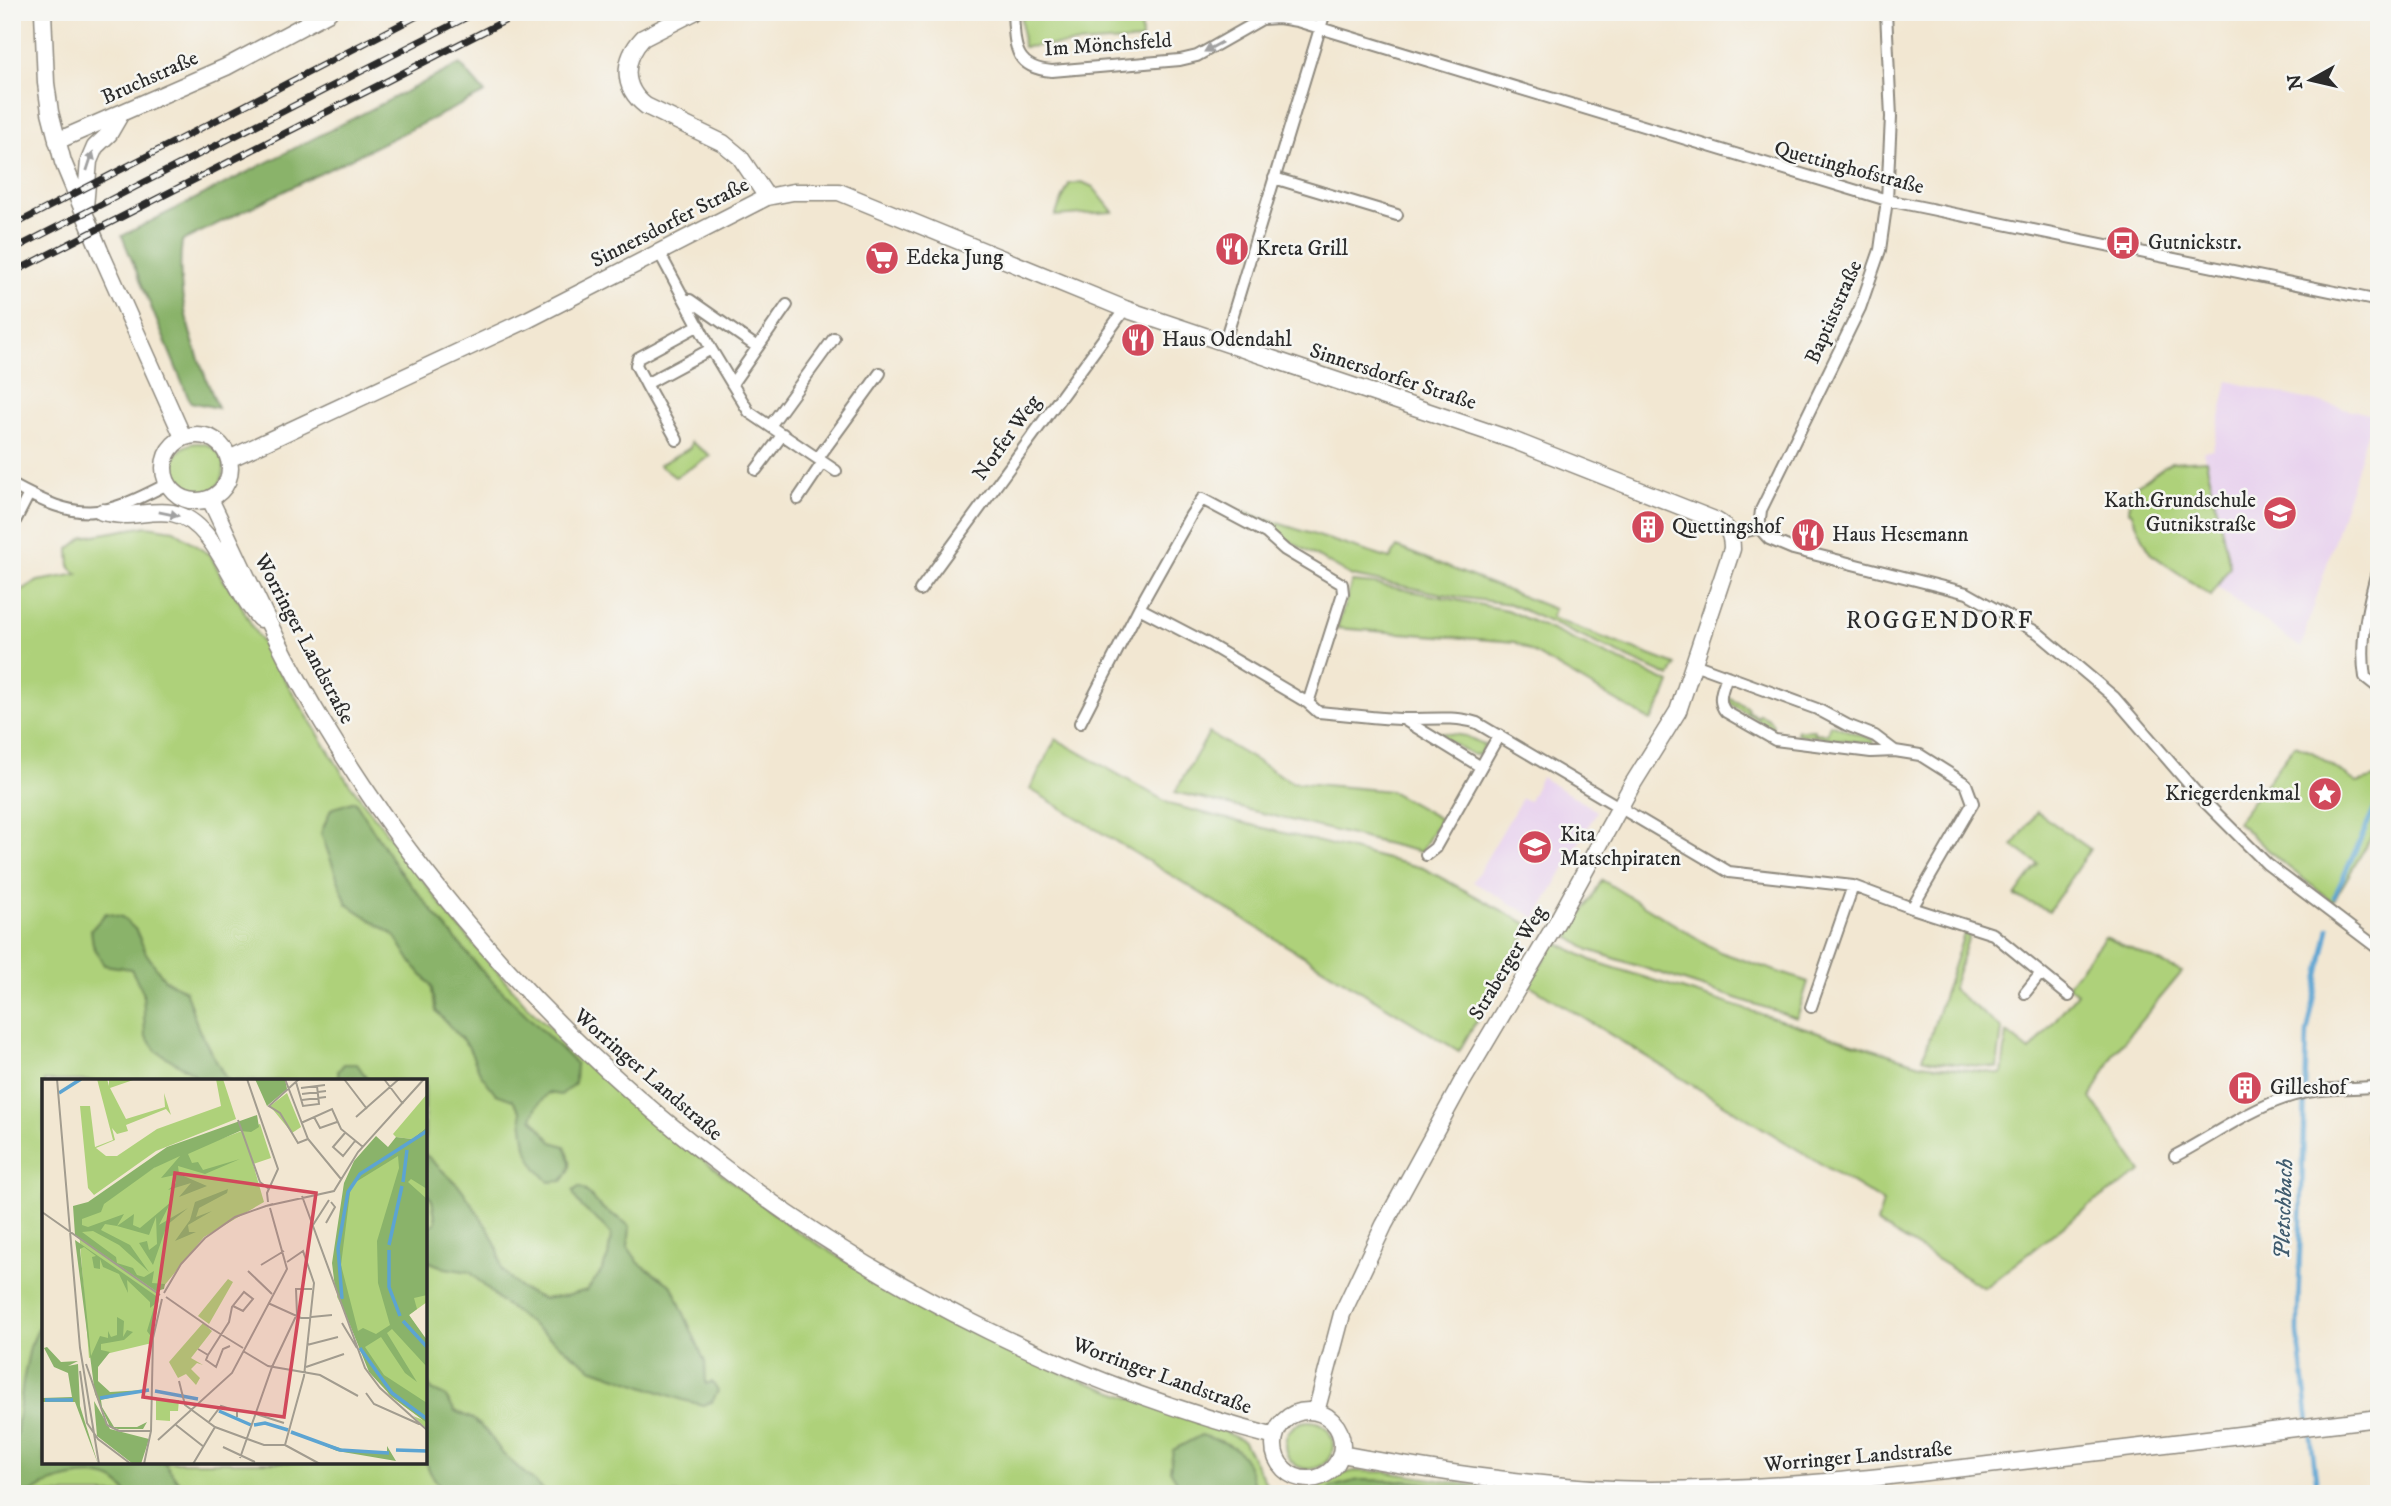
<svg xmlns="http://www.w3.org/2000/svg" width="2391" height="1506" viewBox="0 0 2391 1506" font-family="'IM FELL DW Pica',serif">
	<style>
		.built { fill: #e8d2ee }
		.green { fill: #aed17a; stroke: #6c7e52; stroke-width: 2; fill-rule: evenodd }
		.forest { fill: #8ab36a; stroke: #5a6f4a; stroke-width: 2 }
		.lines { fill: none; stroke-linecap: round; stroke-linejoin: round }
		.stream { stroke: #5ca4d2; stroke-width: 4.5 }
		.street-casing { stroke: #8e897e; stroke-width: 14 }
		.secondary-casing { stroke: #8e897e; stroke-width: 19 }
		.street { stroke: #fff; stroke-width: 10 }
		.secondary { stroke: #fff; stroke-width: 16 }
		.rail-casing { stroke: #2b2b2b; stroke-width: 7 }
		.rail { stroke: #f6f6f2; stroke-width: 4.5; stroke-dasharray: 13; stroke-linecap: butt }
		.oneway { fill: #a0a0a0 }
		.labels { text-anchor: middle; dominant-baseline: central; stroke-width: 5; stroke-linejoin: round; paint-order: stroke }
		.street-label { font-size: 21px; fill: #2b2b2b; stroke: #f6f6f2 }
		.poi-label { font-size: 21px; fill: #2b2b2b; stroke: #f6f6f2; text-anchor: start }
		.water-label { font-size: 23px; font-style: italic; fill: #3f5b6e; stroke: #f6f6f2 }
		.quarter-label { font-size: 24px; letter-spacing: 2px; fill: #2b2b2b; stroke: #f6f6f2 }
		.inset-river { fill: none; stroke: #5ca4d2; stroke-width: 3.5 }
		.inset-road { fill: none; stroke: #a29c8f; stroke-width: 2 }
		.view { fill: #d1495b; fill-opacity: 0.15; stroke: #d1495b; stroke-width: 3.5 }
		.inset-edge { fill: none; stroke: #2b2b2b; stroke-width: 3.5 }
	</style>
	<rect width="100%" height="100%" fill="#f6f6f2"/>
	<filter id="ink" filterUnits="userSpaceOnUse"><feTurbulence type="fractalNoise" baseFrequency=".0143" numOctaves="2"/><feDisplacementMap in="SourceGraphic" scale="14" xChannelSelector="R" yChannelSelector="G"/><feConvolveMatrix kernelMatrix="1 2 1 2 8 2 1 2 1" color-interpolation-filters="sRGB"/></filter>
	<filter id="wash" filterUnits="userSpaceOnUse"><feTurbulence type="fractalNoise" baseFrequency=".00686" numOctaves="4" result="noise"/><feDisplacementMap in="SourceGraphic" scale="28" xChannelSelector="R" yChannelSelector="G"/><feGaussianBlur stdDeviation="1.57" result="paint"/><feColorMatrix in="noise" values="0 0 0 0 0 0 0 0 0 0 0 0 0 0 0 0 0 1.4 0 .05"/><feComposite in="paint" operator="in"/></filter>
	<g filter="url(#wash)">
		<rect width="100%" height="100%" fill="#f2e7d2"/>
		<!-- built -->
		<path class="built" d="M2228 381 2373 415 2301 648 2217 587 2230 566 2203 451 2213 449Z
			M1541 777 1597 811 1536 918 1473 882 1522 798 1529 801Z"/>
		<!-- green -->
		<path class="green" d="M1021 12H1141L1142 40 1023 47Z
			M1082 182 1093 187 1113 212 1055 216 1069 184Z
			M691 442 711 456 675 477 659 465 690 448Z
			M172 469a26 26 0 1 1 52 0a26 26 0 1 1-52 0Z
			M2206 460 2230 566 2211 596 2150 553 2131 512H2129L2130 490 2171 462Z
			M1243 512 1390 559 1397 547 1554 609 1551 618 1676 665 1670 677 1510 604 1458 597 1352 576 1241 514Z
			M147 526 174 530 211 556 223 580 236 595 253 628 346 779 453 920 529 1008 633 1106 798 1232 901 1294 1064 1374 1226 1432 1244 1442 1270 1491 1276 1494H12V595L38 581 78 574 70 568 69 549 84 537ZM44 1081H425V1462H44Z
			M1352 582 1375 584 1507 610 1670 683 1665 696 1651 721 1515 642 1337 628Z
			M1728 697 1748 708 1747 711 1758 717 1759 714 1770 720 1773 725 1771 728 1727 702Z
			M1830 724 1874 740 1873 744 1797 734 1798 730H1814V733L1827 734Z
			M1437 732 1466 736 1485 745 1480 754 1473 755 1437 734Z
			M1209 733 1292 782 1390 791 1440 819 1421 852 1175 792Z
			M1056 739 1172 805 1423 868 1531 926 1459 1051 1030 789Z
			M2295 745 2312 752 2357 783 2379 777V824L2333 902 2283 863 2237 822Z
			M2037 812 2090 849 2049 911 2015 896 2038 864 2013 846Z
			M1602 880 1720 952 1808 982 1797 1018 1589 950 1569 937Z
			M1965 931 1970 933 1952 989 2002 1029 1997 1068 1934 1061 1923 1058Z
			M2105 937 2182 972 2114 1053 2091 1098 2142 1172 2094 1202 1984 1288 1877 1223 1883 1202 1528 984 1556 942 1593 961 1621 970 1920 1064 2002 1074 2007 1033 2030 1051 2077 993 2067 985Z
			M2379 1130V1213H2377L2367 1132Z
			M1285 1445a24 24 0 1 1 48 0a24 24 0 1 1-48 0Z
			M1356 1471 1386 1472 1491 1488 1572 1494H1310L1312 1490 1340 1474Z"/>
		<!-- forest -->
		<path class="forest" d="M460 64 485 93 182 241C174 301 196 355 218 408L190 402 122 236Z
			M355 801 398 869 481 970 576 1064 575 1083 561 1095 548 1093 537 1106 532 1118 552 1142 565 1146C572 1161 573 1169 562 1181L549 1182 536 1168 526 1147 521 1112 513 1100 496 1094 480 1073 468 1046 436 1011 431 985 413 965 394 935 347 904 321 833 331 809Z
			M106 913 122 917 136 930 146 953 165 980 185 990 199 1030 225 1077 230 1081H198L193 1073 156 1051 145 1035 143 992 131 969 104 965 93 945 91 930Z
			M344 1064H357L369 1081H339L338 1071Z
			M425 1154 461 1188 489 1230 498 1250 502 1270 521 1289 543 1299 565 1296 587 1290 601 1272 608 1257 611 1235C601 1218 578 1212 573 1191L579 1187C590 1192 593 1199 601 1207 610 1215 620 1216 630 1227L628 1247 639 1263 672 1286 705 1362 706 1384 712 1382 718 1391 712 1402 703 1405 683 1400 591 1368 500 1301 470 1272 445 1268 425 1260V1230L436 1222 432 1200 425 1192Z
			M44 1299V1462H164L187 1494H127C112 1467 74 1475 50 1483 42 1485 36 1491 29 1493 24 1495 18 1494 12 1494V1444L16 1437 23 1381 30 1347 39 1327V1310Z
			M425 1380 432 1390 445 1396 455 1411 473 1419 488 1433 503 1454 548 1494H446L431 1474 425 1461Z
			M1201 1435C1242 1447 1246 1451 1256 1494H1185L1170 1470 1173 1450Z
			M1359 1480 1410 1481 1518 1494H1324L1331 1487Z"/>
		<g class="lines">
			<!-- stream -->
			<path class="stream" d="M2334 897 2379 799
				M2318 1494 2298 1333V1313L2307 1033 2329 928"/>
		</g>
	</g>
	<g filter="url(#ink)">
		<g class="lines">
			<!-- street casing -->
			<g class="street-casing">
				<path id="street" d="M1013 12C1015 45 1013 68 1052 71L1180 60 1197 56 1262 19 1279 18 1297 21 1887 200 2379 301
					M1274 178 1397 215
					M659 252 711 349 749 412 836 471
					M685 300H690L757 347
					M699 325 638 358 636 365 646 384 711 349
					M1224 344 1325 12
					M646 384 677 440
					M732 384 787 305
					M770 426 834 338
					M818 458 880 373
					M756 470 783 434
					M12 485C80 522 100 519 167 484
					M798 499 823 462
					M12 527 29 494
					M1759 528 1761 510 1860 308 1880 250 1887 200 1891 117 1886 12
					M1731 535 1759 528 1769 539 1793 549 1967 593 2038 633 2114 697 2200 797 2267 864 2379 949
					M2379 564C2369 600 2359 640 2365 677L2379 688
					M920 590 1125 309
					M1694 664 1817 709 1847 725 1875 736 1895 751
					M1727 676C1723 688 1716 701 1726 712L1775 740 1871 752 1895 751 1920 755 1966 784 1973 803 1912 908 1853 886
					M1308 703 1343 593 1342 584 1285 550 1266 533 1202 499 1191 515 1139 608 1208 644 1308 703 1318 712C1345 714 1373 718 1400 719 1426 720 1452 715 1477 723L1729 872 1853 886 1811 1007
					M1403 719 1481 767
					M1080 723 1139 608
					M1426 855 1435 848 1499 735
					M1912 908 1993 934 2069 996
					M2025 993 2041 973
					M2175 1156C2211 1137 2247 1111 2285 1098 2311 1088 2343 1089 2371 1087L2379 1084"/>
			</g>
			<!-- secondary casing -->
			<g class="secondary-casing">
				<path id="secondary" d="M43 12 46 83 50 112 63 162 100 251 183 437
					M694 12 643 38C623 59 621 87 646 106L723 143 740 157 767 197
					M57 141 226 67 329 12
					M85 207 89 161 95 147 109 134 120 115
					M164 468a33 33 0 1 1 66 0a33 33 0 1 1-66 0Z
					M229 459 529 319 767 197 793 192H839L1125 309 1515 441 1715 520C1728 527 1732 534 1732 549L1678 711 1632 785 1557 922 1462 1082 1384 1225 1342 1314 1316 1412
					M210 499C246 574 279 651 323 723 534 1072 880 1334 1275 1437
					M102 512C109 513 116 515 124 515 140 515 155 510 172 513 216 521 232 590 260 619
					M1274 1445a34 34 0 1 1 68 0a34 34 0 1 1-68 0Z
					M1341 1454C1443 1473 1547 1489 1651 1490 1779 1490 1905 1475 2031 1460 2147 1446 2263 1433 2379 1418"/>
			</g>
			<!-- street -->
			<use href="#street" class="street"/>
			<!-- secondary -->
			<use href="#secondary" class="secondary"/>
			<!-- rail casing -->
			<g class="rail-casing">
				<path id="rail" d="M12 226 425 12
					M12 250 477 12
					M12 273 522 12"/>
			</g>
			<!-- rail -->
			<use href="#rail" class="rail"/>
		</g>
		<!-- one-way arrows -->
		<defs><path id="oneway-solid" d="M-6-.8H1V-3.2L6.5 0L1 3.2V.8H-6Z" transform="scale(1.75)"/></defs>
		<g class="oneway">
			<use href="#oneway-solid" transform="translate(1213 47) rotate(151)"/>
			<use href="#oneway-solid" transform="translate(90 161) rotate(-72)"/>
			<use href="#oneway-solid" transform="translate(169 514) rotate(12)"/>
		</g>
	</g>
	<!-- icons -->
	<defs>
		<g id="bus-disc" transform="scale(1.75)"><circle r="9.5" fill="#d1495b" stroke="#f6f6f2"/><path d="M-5-6H5V4H4V6H2V4H-2V6H-4V4H-5ZM-3.5-4V0h7V-4ZM-3.5 1.2v1.5H-2V1.2ZM2 1.2v1.5H3.5V1.2Z" fill="#fff"/></g>
		<g id="restaurant-disc" transform="scale(1.75)"><circle r="9.5" fill="#d1495b" stroke="#f6f6f2"/><path d="M-5-6h1v4h1v-4h1v4h1v-4h1v5L-1.5 .5V6h-2V.5L-5-1ZM5-6V6H3V1.5H1.5Q1.5-4 5-6Z" fill="#fff"/></g>
		<g id="supermarket-disc" transform="scale(1.75)"><circle r="9.5" fill="#d1495b" stroke="#f6f6f2"/><path d="M-6-5.5h2.5l.6 2H6L4.5 2H-2.5L-4.4-4H-6ZM-1.5 3.2a1.3 1.3 0 1 0 .1 0ZM3 3.2a1.3 1.3 0 1 0 .1 0Z" fill="#fff"/></g>
		<g id="school-disc" transform="scale(1.75)"><circle r="9.5" fill="#d1495b" stroke="#f6f6f2"/><path d="M0-5L7-2L0 1L-7-2ZM-4 1L0 2.5L4 1V4Q0 6-4 4Z" fill="#fff"/></g>
		<g id="building-disc" transform="scale(1.75)"><circle r="9.5" fill="#d1495b" stroke="#f6f6f2"/><path d="M-4-6H4V6H1V3H-1V6H-4ZM-2.5-4.3h1.7v1.8h-1.7ZM.8-4.3h1.7v1.8H.8ZM-2.5-1h1.7V.8h-1.7ZM.8-1h1.7V.8H.8Z" fill="#fff"/></g>
		<g id="sight-disc" transform="scale(1.75)"><circle r="9.5" fill="#d1495b" stroke="#f6f6f2"/><path d="M0-6L1.8-2.2L6-1.7L2.9 1.2L3.7 5.4L0 3.3L-3.7 5.4L-2.9 1.2L-6-1.7L-1.8-2.2Z" fill="#fff"/></g>
	</defs>
	<g fill-rule="evenodd">
		<use href="#bus-disc" x="2123" y="243"/>
		<use href="#restaurant-disc" x="1232" y="249"/>
		<use href="#supermarket-disc" x="882" y="258"/>
		<use href="#restaurant-disc" x="1138" y="340"/>
		<use href="#school-disc" x="2280" y="513"/>
		<use href="#building-disc" x="1648" y="527"/>
		<use href="#restaurant-disc" x="1808" y="535"/>
		<use href="#sight-disc" x="2325" y="794"/>
		<use href="#school-disc" x="1535" y="847"/>
		<use href="#building-disc" x="2245" y="1088"/>
	</g>
	<g class="labels">
		<!-- street labels -->
		<g class="street-label">
			<text transform="translate(1108 45) rotate(-4)">Im Mönchsfeld</text>
			<text transform="translate(150 78) rotate(-24)">Bruchstraße</text>
			<text transform="translate(1849 168) rotate(15)">Quettinghofstraße</text>
			<text transform="translate(670 223) rotate(-27)">Sinnersdorfer Straße</text>
			<text transform="translate(1834 312) rotate(-66)">Baptiststraße</text>
			<text transform="translate(1393 377) rotate(18)">Sinnersdorfer Straße</text>
			<text transform="translate(1007 438) rotate(-54)">Norfer Weg</text>
			<text transform="translate(304 639) rotate(62)">Worringer Landstraße</text>
			<text transform="translate(1508 963) rotate(-59)">Straberger Weg</text>
			<text transform="translate(648 1075) rotate(41)">Worringer Landstraße</text>
			<text transform="translate(1162 1376) rotate(20)">Worringer Landstraße</text>
			<text transform="translate(1858 1457) rotate(-5)">Worringer Landstraße</text>
		</g>
		<!-- poi labels -->
		<g class="poi-label">
			<text x="2148" y="243">Gutnickstr.</text>
			<text x="1256" y="249">Kreta Grill</text>
			<text x="906" y="258">Edeka Jung</text>
			<text x="1162" y="340">Haus Odendahl</text>
			<text x="2256" y="501" text-anchor="end">Kath.Grundschule<tspan x="2256" dy="24">Gutnikstraße</tspan></text>
			<text x="1672" y="527">Quettingshof</text>
			<text x="1832" y="535">Haus Hesemann</text>
			<text x="2300" y="794" text-anchor="end">Kriegerdenkmal</text>
			<text x="1560" y="835">Kita<tspan x="1560" dy="24">Matschpiraten</tspan></text>
			<text x="2270" y="1088">Gilleshof</text>
		</g>
		<!-- water labels -->
		<g class="water-label">
			<text transform="translate(2284 1209) rotate(-88)">Pletschbach</text>
		</g>
		<!-- quarter labels -->
		<g class="quarter-label">
			<text x="1940" y="621">ROGGENDORF</text>
		</g>
	</g>
	<!-- overview -->
	<g transform="translate(42 1079)">
		<rect width="385" height="385" fill="#f2e7d2"/>
		<path d="M55 0H65L67 7V0H94L68 9 84 40 123 28 122 14 129 36 124 30 84 46 86 52 75 55 70 49 73 61 54 69 64 77H75L115 50 179 27 174 0H181L194 40 114 72 52 116 46 109 38 27H48L53 68 71 61ZM245 14 259 48 250 54 228 27ZM385 15V48L370 60 354 58 351 55ZM218 45 229 79 211 85 222 123 162 158 117 213 110 264 47 279 36 138 124 81ZM385 54V223L367 236 385 263V350L371 337 381 341 347 316 295 218 302 105ZM186 200 191 203 167 245 156 237ZM161 244 170 252 149 279 161 286 155 284 149 290 158 299 154 306 144 295 136 299 127 283ZM114 320 137 321 136 332H128V342L114 341Z" fill="#aed17a"/>
		<path d="M213 0H243L245 10 225 27ZM215 36 217 48 209 53 198 52 146 75 150 84 156 83 161 91 198 80 163 95 136 87 137 95 165 107 137 118 149 104 126 111 134 104 133 96 119 99 138 77 112 89 62 125 59 133 40 140V146L46 148 82 135 75 147 63 145 59 151 88 166 107 193 77 166 51 152 40 153 74 178 75 184 91 189 95 196 102 198 112 192 110 204 123 205 122 210 114 212 33 156 31 127 46 123 125 68ZM385 48V110L369 100 366 103 385 120V216L372 219 375 230 367 236 385 261V288L350 250 345 254 375 303 363 294 339 258 323 268 342 296 385 324V344L350 318 327 293 293 209 290 184 302 104 312 82 334 57 346 68 354 58 370 60ZM356 77 357 89 335 162 336 204 348 246 334 255 321 249 316 252 299 186 309 106ZM186 110 185 114 157 129 154 138 170 132 146 146 147 153H154L133 162 148 141 153 123ZM129 123 117 146 146 129 125 146 111 186 97 164 105 162 107 171 115 165 114 138 107 156 75 147 92 135 91 146 98 149ZM33 161 117 219 110 259 105 252 113 225 108 229V223L85 201 86 214 77 195 61 188 58 180V190L52 189 50 178 54 177 42 168 38 170 49 277 58 257 66 259V252L69 258 75 256V238L82 242 81 258 85 251 91 253 82 261 59 265V271L68 273 56 288V302L68 313 102 311 59 321 60 328 72 348H95L105 343 101 350H76L68 348 53 315ZM5 268 19 283 36 282 26 287 36 285 38 327 56 385 33 323H0V319L30 318 26 294 12 288 2 269ZM52 322 68 350 107 360 99 385H91L55 357ZM257 356 307 372 345 374V367L354 382 295 372Z" fill="#8ab36a" fill-rule="evenodd"/>
		<path class="inset-river" d="M17 14 39 0M361 103 365 71M347 166 360 107M347 171V208L358 237M300 220 296 169 306 113 318 95 385 52M361 242 385 268M318 269 350 314 385 340M113 312 156 320M58 319 107 311M3 321H31M177 332 209 346M212 346 223 344 246 351M249 353 298 371 347 374M354 371 385 372"/>
		<path class="inset-road" d="M15 0 38 269 57 385M205 0 236 90 225 114 226 123M243 0 266 60 299 100M257 0 227 27 238 34 256 64 266 60M302 0 325 30M342 0 361 25M254 3 261 27 277 25 275 7M259 9 283 6M260 15 284 12M260 21 284 18M272 38 278 49 295 43M314 38 357 0M196 41 218 103 227 110M259 44 290 30 299 50 321 68M303 54 291 68 301 77 313 62M260 117 323 289 338 309 385 351M231 125 224 127 292 112 316 73 382 0M0 133 118 216M284 144 293 128 289 123M271 146 287 121M219 186 242 172M206 192 230 215M122 214 139 185 163 159 193 138 224 127M124 218 167 248M226 224 259 239 290 236M300 244 315 269M167 248 201 269M265 266 296 258M156 270 166 276 187 243 190 228 202 213 211 220 201 232 191 227M201 272 226 287 278 296 316 317M166 276 164 281 174 288 181 270 188 267M44 285 65 346 77 352H109M264 288 302 275M38 292 45 344 56 360 89 385M137 302 143 326 173 348 222 366H243M324 314 332 325 377 345M214 335 242 344M166 344 179 327 195 332V338M134 346 162 368M116 361 190 294 245 190 228 129M243 366 262 297 272 204 261 172 245 183M243 366 278 385M181 368 213 383M198 379 230 288 255 235 254 210H270M102 385 109 352 111 259 120 220M151 385 173 348"/>
		<path class="view" d="M133 94 274 114 242 338 101 318Z"/>
		<rect width="385" height="385" class="inset-edge"/>
	</g>
	<!-- margin -->
	<rect width="2391" height="1506" fill="none" stroke="#f6f6f2" stroke-width="42"/>
	<!-- north arrow -->
	<g transform="translate(2311 80) rotate(262)" stroke="#f6f6f2" stroke-width="5" paint-order="stroke">
	<path d="M0-5L12 26L0 18L-12 26Z" fill="#2b2b2b"/>
	<text y="-10" font-size="19" font-weight="bold" text-anchor="middle" fill="#2b2b2b">N</text>
	</g>
</svg>
